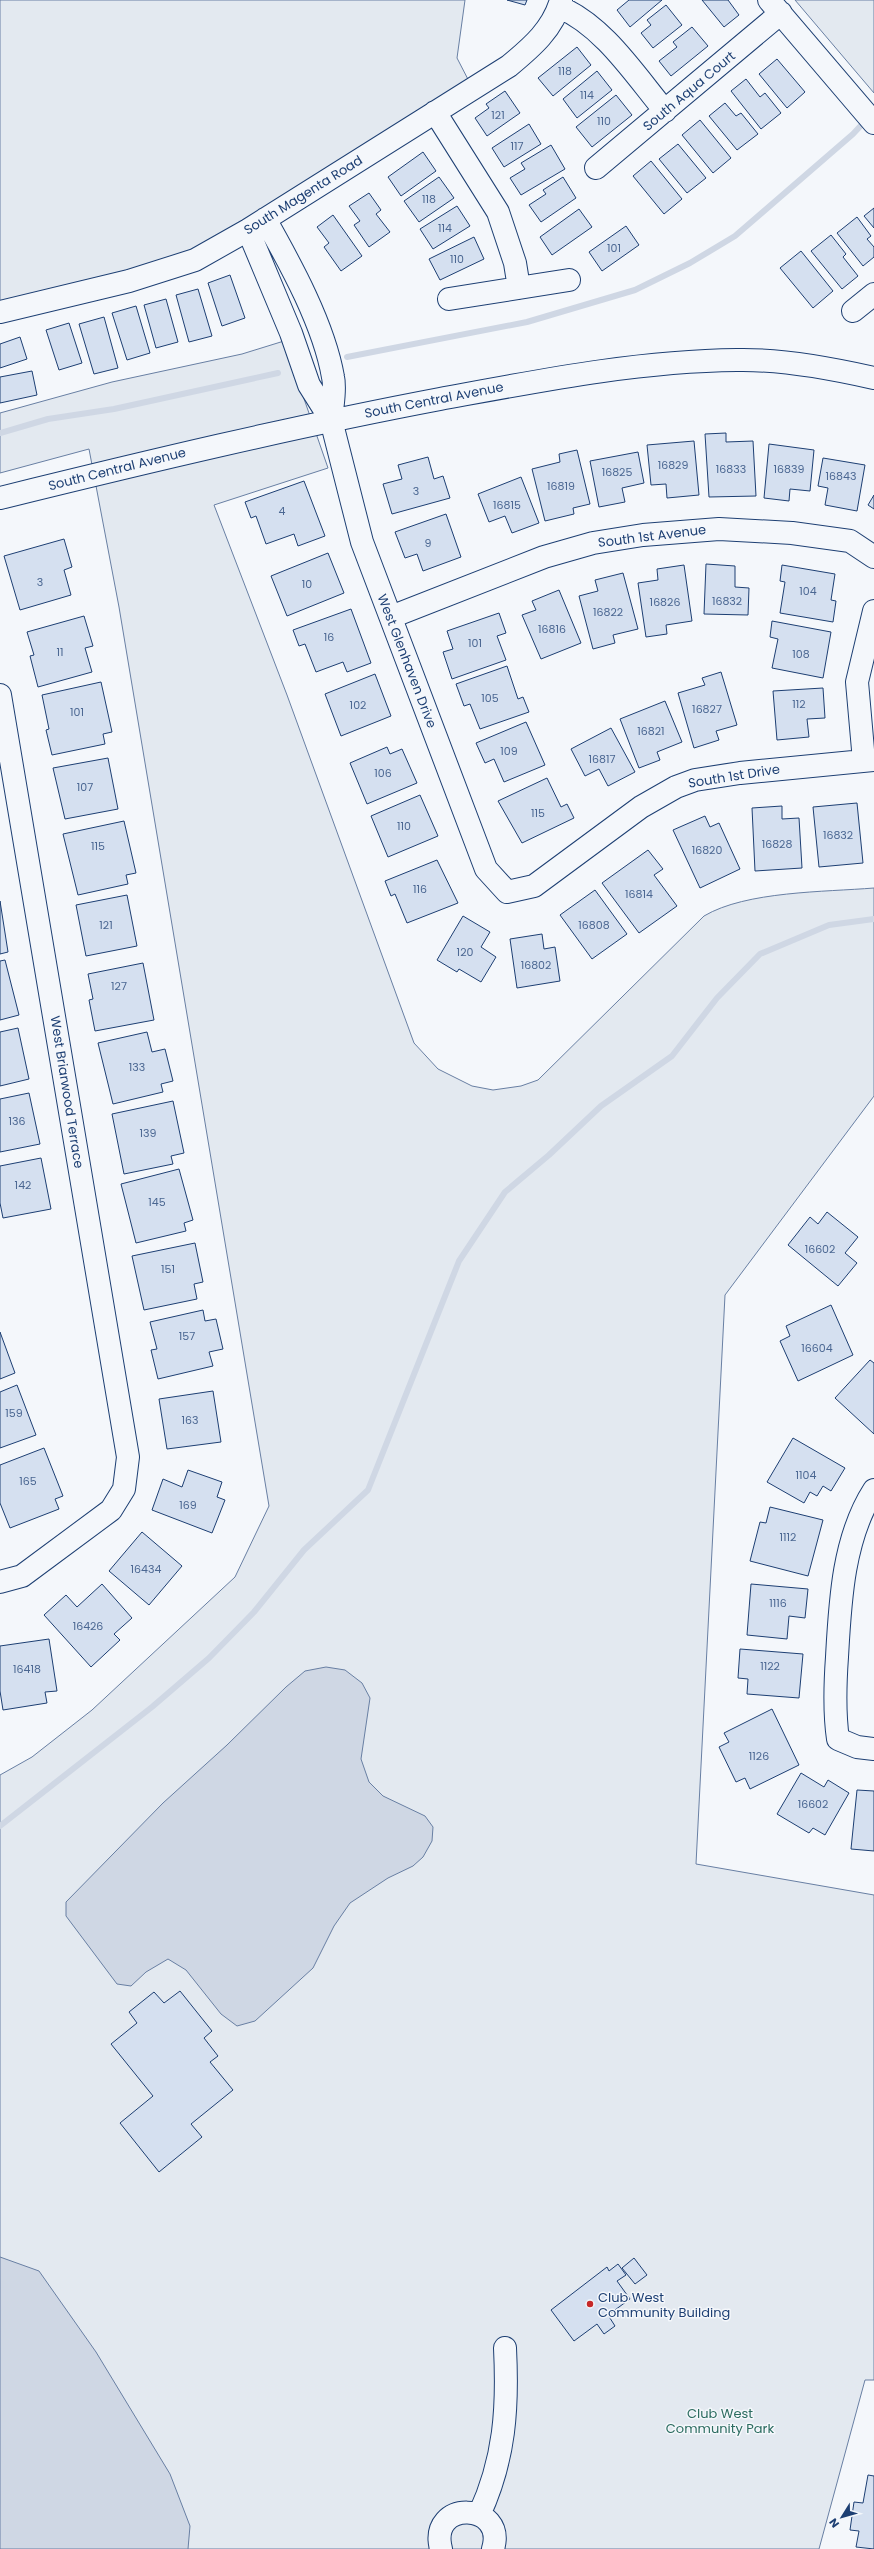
<svg xmlns="http://www.w3.org/2000/svg" width="874" height="2549" viewBox="0 0 874 2549" font-family="Poppins,sans-serif">
	<style>
		.green { fill: #e3e9f0; stroke: #687fa3 }
		.water { fill: #cfd7e4; stroke: #687fa3 }
		.lines { fill: none; stroke-linecap: round; stroke-linejoin: round }
		.stream { stroke: #cfd7e4; stroke-width: 6 }
		.building { fill: #d5e0f0; stroke: #1d3f73 }
		.minor-casing { stroke: #1d3f73; stroke-width: 24 }
		.minor { stroke: #f4f7fb; stroke-width: 22 }
		.poi-dot { fill: #c62828; stroke: #f4f7fb; stroke-width: 1.5 }
		.labels { text-anchor: middle; dominant-baseline: central; stroke-width: 3; stroke-linejoin: round; paint-order: stroke }
		.number-label { font-size: 11px; fill: #4b6792 }
		.street-label { font-size: 13px; fill: #1d3f73; stroke: #f4f7fb }
		.poi-label { font-size: 13px; fill: #1d3f73; stroke: #f4f7fb; text-anchor: start }
		.park-label { font-size: 13px; fill: #2c6c60; stroke: #f4f7fb }
	</style>
	<rect width="100%" height="100%" fill="#f4f7fb"/>
	<!-- green -->
	<path class="green" d="M0 0H465L457 58 473 89 224 243 0 312Z
		M795 0H874V93Z
		M284 341 328 468 214 505 287 695 414 1043 438 1069 472 1086 493 1090 521 1086 538 1080 704 916C746 891 825 892 874 888V1096L725 1295 696 1864 874 1895V2380H865L819 2549H0V1775L32 1757 92 1710 235 1577 269 1506 119 607 89 449 0 473V413L112 382 242 354Z"/>
	<!-- water -->
	<path class="water" d="M326 1667 345 1670 362 1683 370 1698 361 1759 369 1782 383 1796 425 1816 433 1827 432 1841 423 1857 413 1866 388 1878 350 1903 334 1926 313 1968 255 2021 237 2026 221 2014 186 1970 168 1959 146 1972 131 1986 117 1984 66 1916V1902L163 1803 227 1745 286 1687 305 1671Z
		M0 2257 39 2271 96 2352 170 2474 190 2526 188 2549H0Z"/>
	<g class="lines">
		<!-- stream -->
		<path class="stream" d="M347 357 527 322 635 290 690 263 735 236 853 134 866 120
			M0 433 48 419 114 409 278 373
			M0 1826 152 1707 209 1658 254 1612 304 1550 368 1490 459 1261 505 1192 549 1155 601 1106 672 1056 717 998 760 954 829 925 874 919"/>
	</g>
	<!-- building -->
	<path class="building" d="M507 0H527L525 5Z
		M629 0H662L630 27 617 10Z
		M702 0H728L739 15 724 27Z
		M666 5 682 25 653 48 641 33 651 25 647 20Z
		M692 27 708 46 671 76 659 61 677 47 673 42Z
		M577 47 591 65 553 96 538 78Z
		M777 59 805 92 787 108 759 74Z
		M597 71 612 90 577 118 563 99Z
		M746 79 760 97 765 93 781 113 761 129 731 91Z
		M505 91 520 113 487 136 475 118 489 108 486 104Z
		M616 95 632 115 592 147 576 127Z
		M725 103 736 116 741 113 758 134 737 150 709 116Z
		M700 120 731 158 713 173 682 135Z
		M529 124 541 144 504 167 492 148Z
		M678 144 706 178 687 193 659 159Z
		M551 145 565 169 521 195 510 178 525 169 521 163Z
		M423 152 436 171 401 196 388 177Z
		M651 161 682 199 664 214 633 176Z
		M439 177 454 198 419 222 404 201Z
		M563 177 576 198 541 222 529 205 546 194 543 190Z
		M369 193 381 210 376 214 390 232 369 247 354 225 360 221 349 206Z
		M457 206 470 226 433 249 420 229Z
		M874 208V228L864 216Z
		M579 209 592 227 552 255 540 237Z
		M333 215 362 256 341 271 324 247 329 243 317 227Z
		M857 217 871 236 867 239 874 247V257L863 266 837 233Z
		M626 226 639 245 602 271 589 252Z
		M831 235 846 254 843 257 858 276 842 289 811 251Z
		M474 237 484 259 440 280 429 259Z
		M801 251 833 291 813 308 780 268Z
		M230 275 245 318 222 326 208 283Z
		M198 289 212 336 189 342 176 295Z
		M166 299 178 342 156 348 144 305Z
		M136 306 150 353 127 360 112 313Z
		M104 317 118 368 94 374 79 324Z
		M69 323 82 363 59 370 46 330Z
		M20 337 27 359 0 368V344Z
		M32 371 37 395 0 403V377Z
		M726 433V442L753 441 756 496 709 497 705 434Z
		M694 441 699 495 667 498 666 484 651 485 647 445Z
		M769 444 814 450 810 491 790 489 789 501 764 498Z
		M577 450 590 504 573 508 574 514 545 521 532 469 560 462 559 454Z
		M638 452 644 483 622 488 625 502 599 507 590 461Z
		M428 457 434 479 443 476 450 498 392 514 383 484 402 479 398 465Z
		M823 458 865 465 857 511 825 505 828 488 818 486Z
		M521 477 539 523 512 533 505 516 489 522 478 494Z
		M304 481 325 536 298 546 294 534 266 544 256 516 251 518 245 502Z
		M874 495V509L868 505Z
		M446 514 461 557 423 571 417 554 405 558 395 532Z
		M64 539 72 567 64 570 71 595 20 610 4 556Z
		M328 553 344 593 287 616 271 576Z
		M706 564 735 566V587L749 588 748 615 704 614Z
		M684 565 692 621 666 625 667 634 646 637 638 583 658 580 657 569Z
		M782 565 835 574 831 600 836 601 833 622 780 613 785 582 780 581Z
		M623 573 638 629 613 635 615 643 593 649 579 596 598 591 595 580Z
		M559 590 581 643 541 659 522 615 536 610 532 601Z
		M351 609 371 663 347 672 343 662 316 672 305 644 299 646 293 630Z
		M499 613 506 633 497 636 506 660 452 679 443 652 453 649 447 631Z
		M84 616 93 646 85 648 92 672 38 687 30 656 34 655 27 632Z
		M772 621 831 632 823 678 772 668 778 639 770 637Z
		M507 666 518 699 523 697 529 712 480 729 470 704 464 706 456 684Z
		M721 672 737 725 716 731 719 740 694 748 678 693 705 685 702 678Z
		M375 674 391 716 341 736 325 694Z
		M101 682 112 732 103 734 105 744 52 755 46 730 49 729 42 695Z
		M823 688 825 718 807 719 809 737 777 740 773 691Z
		M665 701 682 742 657 752 660 760 639 768 620 719Z
		M526 722 545 765 504 782 494 759 485 763 476 743Z
		M611 728 635 772 608 786 599 769 585 776 571 749Z
		M387 747 390 754 402 749 417 783 367 804 350 763Z
		M108 758 118 809 65 819 53 768Z
		M547 778 561 807 567 804 574 818 522 843 498 801Z
		M420 795 438 836 388 857 371 816Z
		M857 803 863 863 819 867 813 807Z
		M782 806V819L799 818 802 868 755 871 752 808Z
		M705 816 710 827 719 823 740 869 700 888 673 830Z
		M124 821 136 873 126 875 128 884 78 895 63 834Z
		M648 850 663 869 654 875 677 906 639 933 602 883Z
		M437 860 458 903 407 923 395 894 391 896 385 881Z
		M595 890 627 934 592 959 560 915Z
		M127 895 137 946 86 956 76 905Z
		M0 901 8 952 0 954Z
		M463 916 490 932 481 947 496 957 481 982 459 969 457 972 437 960Z
		M542 934 544 949 555 947 560 981 517 988 510 939Z
		M5 960 19 1015 0 1020V961Z
		M143 963 154 1020 95 1031 89 1000 93 999 88 974Z
		M18 1028 29 1079 0 1086V1032Z
		M147 1032 152 1052 165 1049 173 1081 161 1084 163 1092 113 1104 98 1043Z
		M29 1093 40 1144 0 1152V1099Z
		M173 1101 184 1153 171 1156 173 1164 124 1174 112 1114Z
		M41 1158 51 1209 3 1218 0 1203V1166Z
		M179 1169 193 1220 184 1223 186 1231 136 1243 121 1184Z
		M827 1212 858 1237 845 1253 857 1263 838 1286 788 1245 810 1217 818 1224Z
		M195 1243 203 1282 194 1284 197 1299 144 1310 132 1256Z
		M831 1305 853 1355 798 1381 780 1341 790 1336 786 1326Z
		M203 1310 205 1321 216 1319 223 1349 209 1352 213 1366 158 1379 151 1350 157 1349 150 1322Z
		M0 1332 15 1373 0 1379Z
		M870 1360 874 1363V1434L835 1398Z
		M17 1385 36 1435 0 1448V1392Z
		M213 1391 221 1442 167 1449 159 1399Z
		M793 1438 845 1468 831 1491 823 1486 817 1496 810 1492 804 1503 767 1482Z
		M44 1448 63 1496 55 1499 59 1509 10 1528 0 1503V1465Z
		M188 1470 222 1482 217 1497 225 1500 212 1533 152 1510 163 1479 182 1487Z
		M770 1507 823 1520 808 1576 750 1561 760 1522 766 1523Z
		M142 1532 182 1566 149 1605 109 1571Z
		M102 1584 132 1618 114 1634 120 1640 91 1667 44 1615 66 1595 77 1607Z
		M751 1584 808 1589 805 1618 789 1616 787 1639 747 1635Z
		M49 1639 57 1691 45 1692 47 1703 3 1710 0 1691V1646Z
		M740 1649 803 1654 799 1698 747 1694 748 1679 738 1678Z
		M772 1709 799 1765 750 1789 745 1778 736 1782 719 1747 729 1742 724 1733Z
		M801 1773 824 1787 828 1780 849 1793 825 1835 813 1828 809 1833 777 1814Z
		M857 1790 874 1791V1851L851 1849Z
		M180 1991 212 2031 204 2038 218 2056 210 2062 233 2090 191 2124 202 2137 159 2172 120 2123 153 2096 111 2044 137 2023 129 2012 154 1992 164 2003Z
		M634 2258 647 2275 635 2284 622 2268Z
		M618 2264 626 2275 617 2281 630 2299 608 2315 615 2326 604 2334 597 2324 574 2341 551 2310 607 2267 609 2271Z
		M868 2475 874 2476V2549L856 2547 859 2531 850 2530 854 2502 863 2503Z"/>
	<g class="lines">
		<!-- minor casing -->
		<g class="minor-casing">
			<path id="minor" d="M769 0 874 123
				M559 7C603 25 635 75 665 111
				M435 112 498 212 515 263 519 288
				M596 168 781 13
				M265 219C291 265 324 325 333 377 336 390 332 406 331 420
				M248 230 291 333 309 385 331 420 362 542 486 869 507 892 534 886 641 807 676 787 695 780 740 773 874 760
				M449 299 569 280
				M853 311 874 294
				M0 312 129 281 195 260 248 230 509 66C532 47 553 29 561 0
				M0 498C146 462 292 427 440 399 538 381 637 361 737 360 782 359 830 368 874 378
				M391 617 544 557 593 543 643 535 719 529 792 533 850 541 874 557
				M0 695 128 1457 124 1489 111 1510 22 1576 0 1582
				M864 761 857 682 874 611
				M874 1490C843 1538 840 1602 837 1657 835 1685 834 1712 838 1739L857 1747 874 1749
				M479 2515C505 2459 508 2408 505 2348
				M441 2549C428 2499 507 2502 493 2549"/>
		</g>
		<!-- minor -->
		<use href="#minor" class="minor"/>
	</g>
	<!-- markers -->
	<circle class="poi-dot" cx="590" cy="2304" r="4"/>
	<g class="labels">
		<!-- number labels -->
		<g class="number-label">
			<text x="565" y="71">118</text>
			<text x="587" y="95">114</text>
			<text x="498" y="115">121</text>
			<text x="604" y="121">110</text>
			<text x="517" y="146">117</text>
			<text x="429" y="199">118</text>
			<text x="445" y="228">114</text>
			<text x="614" y="248">101</text>
			<text x="457" y="259">110</text>
			<text x="673" y="465">16829</text>
			<text x="731" y="469">16833</text>
			<text x="789" y="469">16839</text>
			<text x="617" y="472">16825</text>
			<text x="841" y="476">16843</text>
			<text x="561" y="486">16819</text>
			<text x="416" y="491">3</text>
			<text x="507" y="505">16815</text>
			<text x="282" y="511">4</text>
			<text x="428" y="543">9</text>
			<text x="40" y="582">3</text>
			<text x="307" y="584">10</text>
			<text x="808" y="591">104</text>
			<text x="727" y="601">16832</text>
			<text x="665" y="602">16826</text>
			<text x="608" y="612">16822</text>
			<text x="552" y="629">16816</text>
			<text x="329" y="637">16</text>
			<text x="475" y="643">101</text>
			<text x="60" y="652">11</text>
			<text x="801" y="654">108</text>
			<text x="490" y="698">105</text>
			<text x="799" y="704">112</text>
			<text x="358" y="705">102</text>
			<text x="707" y="709">16827</text>
			<text x="77" y="712">101</text>
			<text x="651" y="731">16821</text>
			<text x="509" y="751">109</text>
			<text x="602" y="759">16817</text>
			<text x="383" y="773">106</text>
			<text x="85" y="787">107</text>
			<text x="538" y="813">115</text>
			<text x="404" y="826">110</text>
			<text x="838" y="835">16832</text>
			<text x="777" y="844">16828</text>
			<text x="98" y="846">115</text>
			<text x="707" y="850">16820</text>
			<text x="420" y="889">116</text>
			<text x="639" y="894">16814</text>
			<text x="106" y="925">121</text>
			<text x="594" y="925">16808</text>
			<text x="465" y="952">120</text>
			<text x="536" y="965">16802</text>
			<text x="119" y="986">127</text>
			<text x="137" y="1067">133</text>
			<text x="17" y="1121">136</text>
			<text x="148" y="1133">139</text>
			<text x="23" y="1185">142</text>
			<text x="157" y="1202">145</text>
			<text x="820" y="1249">16602</text>
			<text x="168" y="1269">151</text>
			<text x="187" y="1336">157</text>
			<text x="817" y="1348">16604</text>
			<text x="14" y="1413">159</text>
			<text x="190" y="1420">163</text>
			<text x="806" y="1475">1104</text>
			<text x="28" y="1481">165</text>
			<text x="188" y="1505">169</text>
			<text x="788" y="1537">1112</text>
			<text x="146" y="1569">16434</text>
			<text x="778" y="1603">1116</text>
			<text x="88" y="1626">16426</text>
			<text x="770" y="1666">1122</text>
			<text x="27" y="1669">16418</text>
			<text x="759" y="1756">1126</text>
			<text x="813" y="1804">16602</text>
		</g>
		<!-- street labels -->
		<g class="street-label">
			<text transform="translate(689 91) rotate(-40)">South Aqua Court</text>
			<text transform="translate(303 195) rotate(-32)">South Magenta Road</text>
			<text transform="translate(434 400) rotate(-11)">South Central Avenue</text>
			<text transform="translate(117 469) rotate(-14)">South Central Avenue</text>
			<text transform="translate(652 536) rotate(-7)">South 1st Avenue</text>
			<text transform="translate(407 661) rotate(69)">West Glenhaven Drive</text>
			<text transform="translate(734 776) rotate(-9)">South 1st Drive</text>
			<text transform="translate(67 1092) rotate(81)">West Briarwood Terrace</text>
		</g>
		<!-- poi labels -->
		<g class="poi-label">
			<text x="598" y="2297">Club West<tspan x="598" dy="15">Community Building</tspan></text>
		</g>
		<!-- park labels -->
		<g class="park-label">
			<text x="720" y="2413">Club West<tspan x="720" dy="15">Community Park</tspan></text>
		</g>
	</g>
	<!-- north arrow -->
	<g transform="translate(842 2517) rotate(233)" stroke="#f4f7fb" stroke-width="3" paint-order="stroke">
	<path d="M0-3L7 15L0 10L-7 15Z" fill="#1d3f73"/>
	<text y="-6" font-size="11" font-weight="bold" text-anchor="middle" fill="#1d3f73">N</text>
	</g>
</svg>
